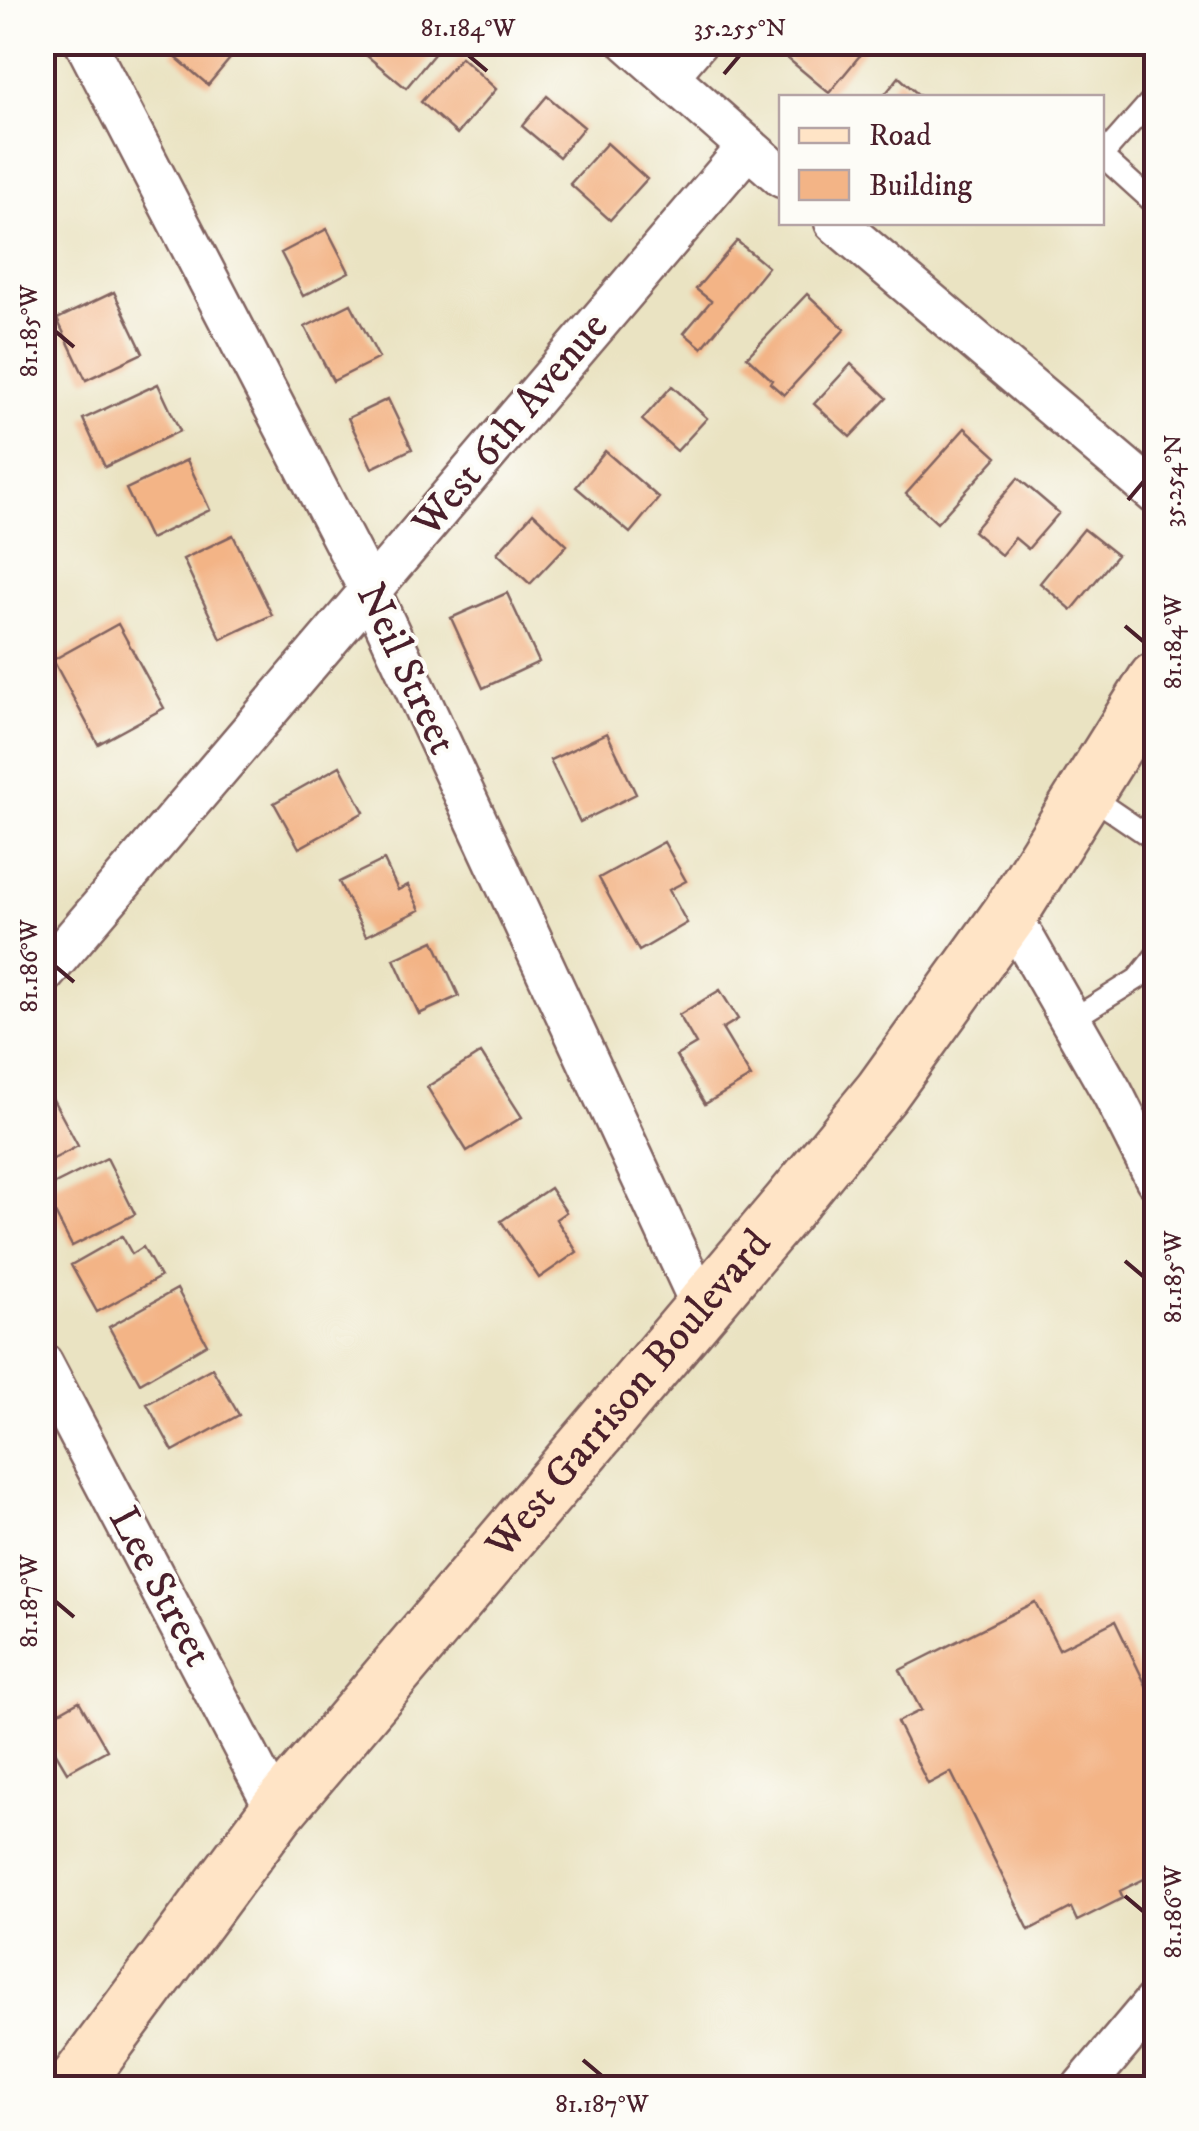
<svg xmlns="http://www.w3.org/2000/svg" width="1199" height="2131" viewBox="0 0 1199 2131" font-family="'IM FELL DW Pica',serif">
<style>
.building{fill:#f3b486}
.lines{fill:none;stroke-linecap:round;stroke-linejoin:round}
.service-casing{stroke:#826460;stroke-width:25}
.minor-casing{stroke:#826460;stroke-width:45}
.secondary-casing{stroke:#826460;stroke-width:60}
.service{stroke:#fff;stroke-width:20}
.minor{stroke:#fff;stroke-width:40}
.secondary{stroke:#ffe4c6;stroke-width:55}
.ticks{fill:none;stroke:#4a1f2b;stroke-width:4}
.labels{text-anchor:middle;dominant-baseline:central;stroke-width:8;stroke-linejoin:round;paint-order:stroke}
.street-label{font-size:42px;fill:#4a1f2b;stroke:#fdfcf7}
.neatline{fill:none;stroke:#4a1f2b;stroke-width:4}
.ticks-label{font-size:25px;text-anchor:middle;fill:#4a1f2b}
</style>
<rect width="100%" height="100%" fill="#fdfcf7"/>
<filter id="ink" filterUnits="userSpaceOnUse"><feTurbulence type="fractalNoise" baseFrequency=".01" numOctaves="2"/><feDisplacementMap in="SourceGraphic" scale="20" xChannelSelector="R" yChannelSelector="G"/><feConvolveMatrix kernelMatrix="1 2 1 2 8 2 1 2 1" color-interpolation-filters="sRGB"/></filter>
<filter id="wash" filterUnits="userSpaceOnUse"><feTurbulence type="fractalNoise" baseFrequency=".0048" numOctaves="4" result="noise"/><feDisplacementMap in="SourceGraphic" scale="40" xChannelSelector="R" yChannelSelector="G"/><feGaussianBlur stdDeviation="2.25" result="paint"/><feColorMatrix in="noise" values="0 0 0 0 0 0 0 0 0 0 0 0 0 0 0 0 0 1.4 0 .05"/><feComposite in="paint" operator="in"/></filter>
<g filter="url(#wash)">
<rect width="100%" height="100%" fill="#eae3c2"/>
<g id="blocks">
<path class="building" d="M 181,42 L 244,42 L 208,85 L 172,54 Z
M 376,42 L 444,42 L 406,88 L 366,55 Z
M 798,42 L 859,42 L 866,48 L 829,93 L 786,57 Z
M 461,57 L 496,89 L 457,134 L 421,102 Z
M 899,77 L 922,98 L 882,98 Z
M 547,96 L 584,127 L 559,157 L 522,126 Z
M 607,143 L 647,179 L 610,220 L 570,184 Z
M 327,229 L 349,272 L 303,296 L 281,253 Z
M 737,241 L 768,267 L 702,348 L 684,333 L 711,301 L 696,289 Z
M 114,292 L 143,353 L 86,380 L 57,319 Z
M 807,294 L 845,329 L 784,395 L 770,383 L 772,380 L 747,357 Z
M 351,304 L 379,358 L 333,381 L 305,327 Z
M 851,364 L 887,398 L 850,437 L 814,404 Z
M 158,384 L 180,431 L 105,467 L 83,419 Z
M 672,386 L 707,418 L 677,451 L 642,420 Z
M 388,399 L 412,449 L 372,468 L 348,418 Z
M 965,428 L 997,457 L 937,523 L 906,494 Z
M 605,451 L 659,498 L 630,533 L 576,487 Z
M 187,460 L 210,510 L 150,539 L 126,489 Z
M 1018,478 L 1059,513 L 1028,549 L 1015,538 L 1001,555 L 973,531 Z
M 533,513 L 567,545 L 530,584 L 497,553 Z
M 1084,529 L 1117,555 L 1072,610 L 1040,583 Z
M 233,535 L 272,615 L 221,639 L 183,559 Z
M 507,593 L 539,662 L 483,688 L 451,618 Z
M 118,624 L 164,708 L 98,744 L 53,660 Z
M 607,733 L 636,794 L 580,822 L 550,760 Z
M 340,766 L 364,812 L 299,848 L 274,803 Z
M 664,842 L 686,881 L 669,890 L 687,923 L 639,951 L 599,878 Z
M 384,860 L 398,890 L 408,885 L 420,910 L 366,936 L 339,882 Z
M 434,941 L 459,996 L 419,1014 L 394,959 Z
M 720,990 L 738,1019 L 722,1029 L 751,1077 L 705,1104 L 676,1056 L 696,1044 L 679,1015 Z
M 481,1053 L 522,1117 L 467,1151 L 427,1087 Z
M 50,1094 L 78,1146 L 42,1165 L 42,1098 Z
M 107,1158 L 135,1214 L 72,1246 L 43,1190 Z
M 550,1188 L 566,1212 L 556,1219 L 577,1252 L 539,1278 L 501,1221 Z
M 122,1236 L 132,1254 L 143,1247 L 160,1277 L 97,1312 L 71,1265 Z
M 177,1289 L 207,1344 L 140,1383 L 109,1327 Z
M 212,1368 L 239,1415 L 173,1451 L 147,1404 Z
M 1035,1602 L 1059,1649 L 1115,1621 L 1156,1706 L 1156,1873 L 1120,1891 L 1123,1898 L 1077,1921 L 1071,1908 L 1029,1930 L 951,1772 L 928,1784 L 897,1722 L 921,1710 L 900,1670 Z
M 79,1701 L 107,1750 L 67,1772 L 42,1730 L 42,1722 Z"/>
</g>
</g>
<g filter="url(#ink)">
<use href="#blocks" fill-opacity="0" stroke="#826460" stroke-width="2.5"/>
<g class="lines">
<defs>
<path id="service" d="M 1156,95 L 1102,156 L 1156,205
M 1087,794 L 1156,841
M 1071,1020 L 1137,979 L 1156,955"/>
<path id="minor" d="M 85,42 L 370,591 L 702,1307
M 629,42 L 782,177
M 668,76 L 697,42
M 835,222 L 1156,494
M 1010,914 L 1113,1094 L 1156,1179
M 42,976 L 747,148
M 42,1363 L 277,1811
M 1082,2088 L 1156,2000"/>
<g id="secondary">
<path id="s1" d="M 72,2088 L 277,1811 L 790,1204 L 882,1092 L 1010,914 L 1156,680"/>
</g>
</defs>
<use href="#service" class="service-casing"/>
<use href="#minor" class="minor-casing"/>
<use href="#secondary" class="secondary-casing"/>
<use href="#service" class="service"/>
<use href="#minor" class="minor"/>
<use href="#secondary" class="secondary"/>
</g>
</g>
<path class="ticks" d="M 468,55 L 487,71M 724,74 L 740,55M 55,331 L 74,347M 1128,500 L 1144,481M 1125,626 L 1144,642M 55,966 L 74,982M 1125,1261 L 1144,1277M 55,1601 L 74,1617M 1125,1896 L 1144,1912M 583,2060 L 602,2076"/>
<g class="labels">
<g class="street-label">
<text transform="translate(511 425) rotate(-50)">West 6th Avenue</text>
<text transform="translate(406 669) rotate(65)">Neil Street</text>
<text stroke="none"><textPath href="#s1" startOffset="890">West Garrison Boulevard</textPath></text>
<text transform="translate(160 1587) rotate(62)">Lee Street</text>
</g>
</g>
<rect width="1199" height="2131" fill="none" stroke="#fdfcf7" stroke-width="110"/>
<rect x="779" y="95" width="325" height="130" fill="#fdfcf7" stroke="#b5a4a5" stroke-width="2.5"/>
<rect x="799" y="128" width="50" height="15" fill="#ffe4c6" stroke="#b5a4a5" stroke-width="2.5"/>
<text x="869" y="145" font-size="30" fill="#4a1f2b">Road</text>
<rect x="799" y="170" width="50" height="30" fill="#f3b486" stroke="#b5a4a5" stroke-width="2.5"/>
<text x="869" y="195" font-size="30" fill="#4a1f2b">Building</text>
<rect x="55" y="55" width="1089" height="2021" class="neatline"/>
<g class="ticks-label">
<text x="468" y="36">81.184°W</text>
<text x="740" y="36">35.255°N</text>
<text transform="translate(28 331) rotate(-90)" y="9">81.185°W</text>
<text transform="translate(1172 481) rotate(-90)" y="9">35.254°N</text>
<text transform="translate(1172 642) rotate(-90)" y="9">81.184°W</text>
<text transform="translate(28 966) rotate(-90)" y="9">81.186°W</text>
<text transform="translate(1172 1277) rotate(-90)" y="9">81.185°W</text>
<text transform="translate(28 1601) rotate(-90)" y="9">81.187°W</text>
<text transform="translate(1172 1912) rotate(-90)" y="9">81.186°W</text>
<text x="602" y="2112">81.187°W</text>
</g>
</svg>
